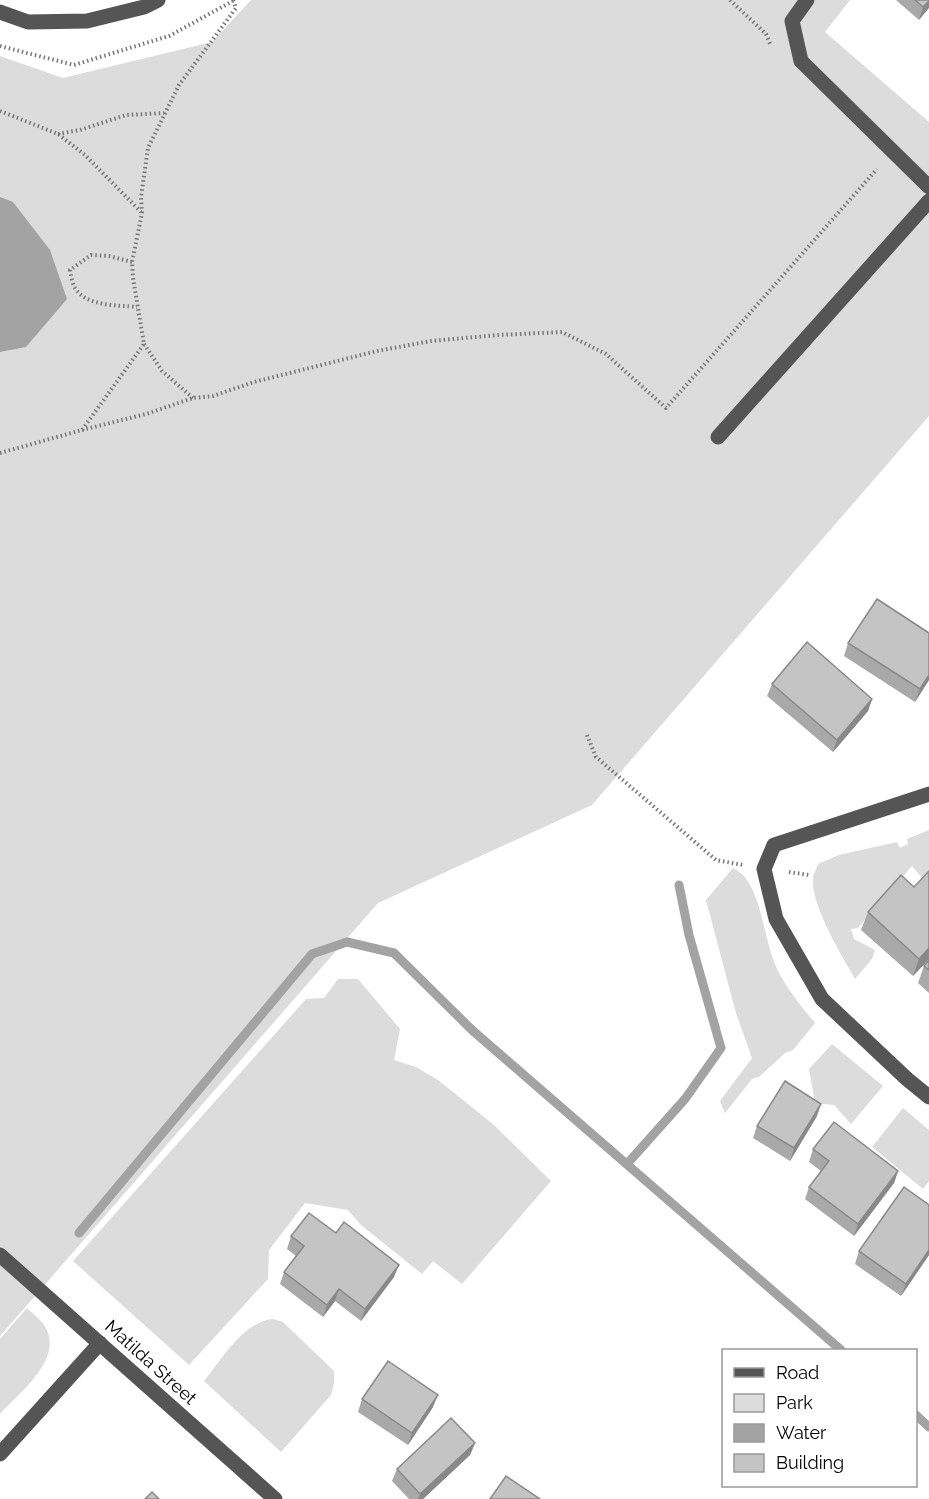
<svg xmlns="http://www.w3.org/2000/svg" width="929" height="1499" viewBox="0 0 929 1499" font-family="Raleway,sans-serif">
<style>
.green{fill:#dcdcdc}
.water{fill:#a3a3a3}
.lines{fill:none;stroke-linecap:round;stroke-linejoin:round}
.stream{stroke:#a3a3a3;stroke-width:9}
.path{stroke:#777;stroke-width:4;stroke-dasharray:1.5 3;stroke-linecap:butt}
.minor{stroke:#555;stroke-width:15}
.wall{fill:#a9a9a9}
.shaded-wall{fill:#898989}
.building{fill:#c4c4c4;stroke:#898989;stroke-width:1.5}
.labels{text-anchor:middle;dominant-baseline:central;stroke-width:5;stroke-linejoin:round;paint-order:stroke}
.street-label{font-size:18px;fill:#000;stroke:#fff}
</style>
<rect width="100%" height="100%" fill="#fff"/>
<path class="green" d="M 251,0 L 850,0 L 825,32 L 929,122 L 929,416 L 592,805 L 378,903 L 0,1336 L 0,56 L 63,78 L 212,42 Z
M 929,830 L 929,886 L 912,866 L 858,928 L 851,929 L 854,939 L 875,950 L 872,959 L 855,979 C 842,956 810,904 813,877 C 814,873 817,868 818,864 L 839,855 L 897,842 L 900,848 L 908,844 L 907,839 Z
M 733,868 C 738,871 744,875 747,880 C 762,901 765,943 777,969 C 787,989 801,1006 815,1023 L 793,1050 L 785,1053 L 759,1077 L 752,1079 L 725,1113 L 720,1101 L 752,1058 L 736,1013 L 706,900 Z
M 338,979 L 358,979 L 400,1029 L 394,1060 L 416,1067 L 438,1080 L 494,1125 L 551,1181 L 462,1284 L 433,1261 L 422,1274 L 361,1225 L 348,1210 L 305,1203 L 269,1250 L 268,1279 L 189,1365 L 73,1261 L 306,999 L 324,998 Z
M 832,1044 L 883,1086 L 851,1124 L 834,1105 L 815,1103 L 809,1069 Z
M 903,1108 L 929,1130 L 929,1181 L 923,1189 L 872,1147 Z
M 27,1308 C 33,1314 40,1319 44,1325 C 66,1357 20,1392 0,1414 L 0,1339 Z
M 273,1319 L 283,1322 L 334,1371 L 334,1383 L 331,1395 L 281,1452 L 204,1381 C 222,1359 243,1322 273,1319 Z"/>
<path class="water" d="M 0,197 L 13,202 L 50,250 L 67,299 L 26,347 L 0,352 Z"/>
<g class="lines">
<path class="stream" d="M 627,1164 L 685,1099 L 721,1048 L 689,935 L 679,885
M 79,1233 L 312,954 L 347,942 L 394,953 L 472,1030 L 841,1350
M 916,1415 L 929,1427"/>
<path class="path" d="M 730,0 L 766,34 L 771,46
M 0,46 L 74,65 L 169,36 L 233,1
M 0,111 L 58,134 L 85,155 L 141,212
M 58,134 L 80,130 L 126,115 L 164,113
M 132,262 L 109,256 L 91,255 L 70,270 C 71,276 72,283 75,288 C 87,307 118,305 137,307
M 144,344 L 162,371 L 193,398
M 82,430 L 146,414 L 193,398 L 213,396 L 254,382 L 377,351 L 431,341 L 498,335 L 562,332 L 606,354 L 666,408 L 877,169
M 0,453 L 82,430 L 144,344 L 133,278 L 132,262 L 142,213 L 141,197 L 148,148 L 179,85 L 236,8 L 233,0
M 587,735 L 596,757 L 716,860 L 743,865
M 789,872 L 809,875"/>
<path class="minor" d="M 807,0 L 792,21 L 801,61 L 929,187
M 0,12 L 28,22 L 87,21 L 144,7 L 158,0
M 718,437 L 929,201
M 929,794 L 774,845 L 764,869 L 776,919 L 822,999 L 907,1079 L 929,1097
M 0,1255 L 275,1499
M 0,1454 L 100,1343"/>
</g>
<path class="wall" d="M 896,0 L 929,0 L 919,20 Z
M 848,643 L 929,680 L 915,702 L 844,656 Z
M 772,684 L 872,699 L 868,711 L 833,752 L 767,696 Z
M 868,912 L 929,959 L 913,976 L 861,930 Z
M 929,960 L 929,993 L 918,983 L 924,966 Z
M 817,1116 L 790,1161 L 753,1138 L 757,1126 Z
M 813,1149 L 898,1171 L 894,1183 L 854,1236 L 805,1199 L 809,1187 L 821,1171 L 809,1162 Z
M 336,1233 L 394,1277 L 361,1321 L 335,1301 L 323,1317 L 280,1284 L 284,1272 L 296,1256 L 287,1249 L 291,1236 Z
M 859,1251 L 929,1255 L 901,1296 L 855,1264 Z
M 362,1399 L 433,1407 L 408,1445 L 358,1412 Z
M 475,1443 L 470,1455 L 423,1499 L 409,1499 L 392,1481 L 397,1469 Z"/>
<path class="shaded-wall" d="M 929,1 L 929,8 L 919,20 L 923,7 Z
M 929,675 L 929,680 L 915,702 L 920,689 Z
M 872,699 L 868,711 L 833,752 L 837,740 Z
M 929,948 L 929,959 L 913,976 L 919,959 Z
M 821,1104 L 817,1116 L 790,1161 L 794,1148 Z
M 898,1171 L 894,1183 L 854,1236 L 858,1224 Z
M 929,1250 L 929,1255 L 901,1296 L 906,1284 Z
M 399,1265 L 394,1277 L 361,1321 L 365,1309 Z
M 339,1289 L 335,1301 L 323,1317 L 327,1305 Z
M 438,1395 L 433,1407 L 408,1445 L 412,1433 Z
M 475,1443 L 470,1455 L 423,1499 L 418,1499 L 420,1494 Z"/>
<path class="building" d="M 915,0 L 929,0 L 929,1 L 923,7 Z
M 877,599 L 929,633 L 929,675 L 920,689 L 848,643 Z
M 807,642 L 872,699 L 837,740 L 772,684 Z
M 929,871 L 929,948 L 919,959 L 868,912 L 901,875 L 914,887 Z
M 929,960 L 929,970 L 924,966 Z
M 785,1081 L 821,1104 L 794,1148 L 757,1126 Z
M 834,1122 L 898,1171 L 858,1224 L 809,1187 L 829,1161 L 813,1149 Z
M 904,1187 L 929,1205 L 929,1250 L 906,1284 L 859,1251 Z
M 309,1213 L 336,1233 L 344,1222 L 399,1265 L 365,1309 L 339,1289 L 327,1305 L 284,1272 L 304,1246 L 291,1236 Z
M 388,1361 L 438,1395 L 412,1433 L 362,1399 Z
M 451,1418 L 475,1443 L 420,1494 L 397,1469 Z
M 506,1476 L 540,1499 L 490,1499 Z
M 152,1492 L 159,1499 L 145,1499 Z"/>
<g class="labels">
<g class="street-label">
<text transform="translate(151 1362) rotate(42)">Matilda Street</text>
</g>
</g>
<rect x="722" y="1349" width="195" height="138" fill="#ffffff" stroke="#999999" stroke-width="1.5"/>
<rect x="734" y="1368" width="30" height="9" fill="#555555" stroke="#999999" stroke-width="1.5"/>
<text x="776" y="1379" font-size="18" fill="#000000">Road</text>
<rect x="734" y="1394" width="30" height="18" fill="#dcdcdc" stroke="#999999" stroke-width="1.5"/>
<text x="776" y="1409" font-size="18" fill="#000000">Park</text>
<rect x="734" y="1424" width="30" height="18" fill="#a3a3a3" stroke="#999999" stroke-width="1.5"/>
<text x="776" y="1439" font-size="18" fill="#000000">Water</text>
<rect x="734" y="1454" width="30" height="18" fill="#c4c4c4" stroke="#999999" stroke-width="1.5"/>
<text x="776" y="1469" font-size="18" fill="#000000">Building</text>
</svg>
